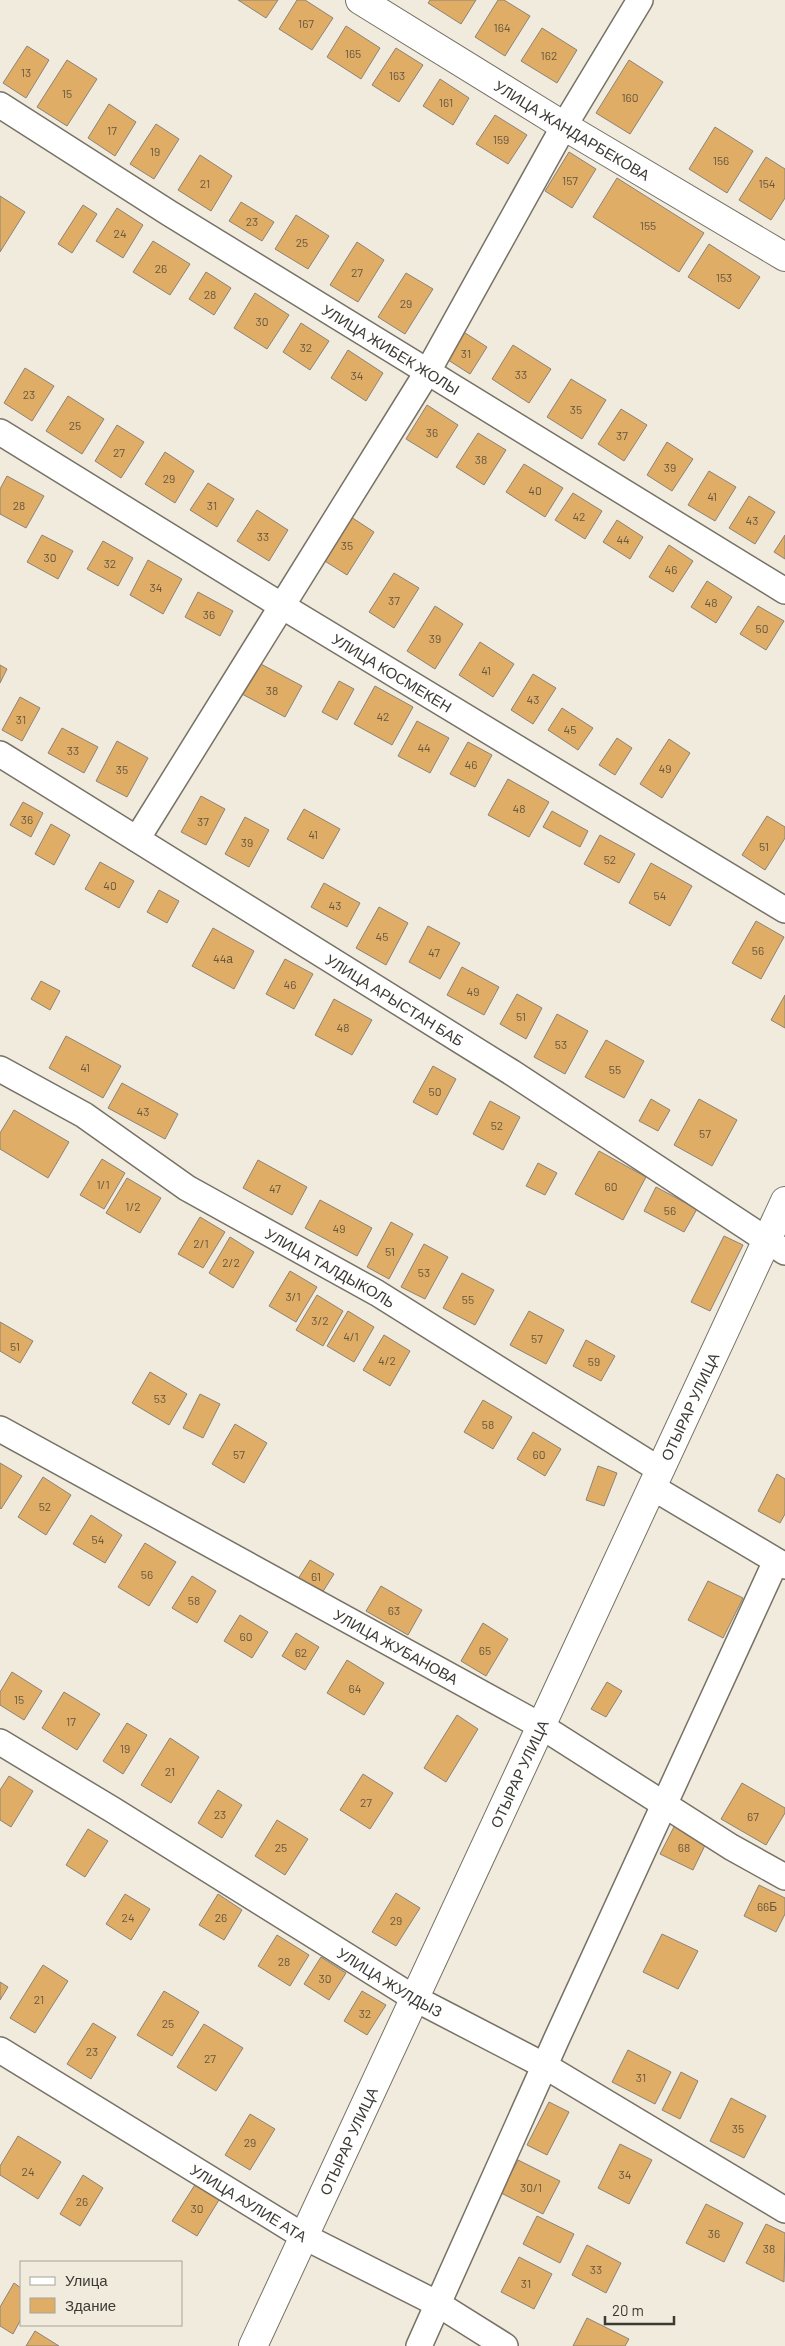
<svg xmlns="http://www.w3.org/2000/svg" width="785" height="2346" viewBox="0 0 785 2346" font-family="Barlow,sans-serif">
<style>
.building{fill:#e0ad67;stroke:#8c8377}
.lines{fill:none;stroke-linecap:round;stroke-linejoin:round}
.minor-casing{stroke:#777265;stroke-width:28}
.tertiary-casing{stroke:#777265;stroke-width:30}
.minor{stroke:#fff;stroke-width:25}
.tertiary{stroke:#fff;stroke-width:28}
.labels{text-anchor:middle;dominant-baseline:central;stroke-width:4;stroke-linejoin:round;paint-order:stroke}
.number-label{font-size:12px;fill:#655741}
.street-label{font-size:15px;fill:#3c3a34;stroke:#f0ebdc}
</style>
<rect width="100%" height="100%" fill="#f0ebdc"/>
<path class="building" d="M 238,0 L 278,0 L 266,18 Z
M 297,0 L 305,0 L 333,18 L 312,50 L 279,29 Z
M 430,0 L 476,0 L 461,24 L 428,3 Z
M 498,0 L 504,0 L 530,16 L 505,56 L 475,37 Z
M 346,26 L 380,48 L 361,79 L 327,57 Z
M 542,28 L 577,50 L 557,83 L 521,61 Z
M 27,46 L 49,60 L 26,98 L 3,83 Z
M 396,48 L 423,65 L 399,102 L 372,85 Z
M 67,60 L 97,79 L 67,126 L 37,107 Z
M 629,60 L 663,82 L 630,134 L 596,113 Z
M 440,79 L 469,98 L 453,125 L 423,106 Z
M 109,104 L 136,122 L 115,156 L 88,138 Z
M 495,115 L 527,135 L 508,164 L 476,144 Z
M 156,124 L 179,139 L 154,179 L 130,164 Z
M 715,127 L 753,151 L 727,193 L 689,169 Z
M 569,152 L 596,169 L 572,208 L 545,191 Z
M 200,155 L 232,176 L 211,211 L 178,190 Z
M 766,157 L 785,169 L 785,198 L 771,220 L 739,200 Z
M 617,178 L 704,233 L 679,272 L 593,217 Z
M 0,196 L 25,212 L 0,252 Z
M 241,202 L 274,222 L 262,241 L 229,221 Z
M 83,205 L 97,214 L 72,253 L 58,244 Z
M 117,208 L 143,225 L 123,258 L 96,241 Z
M 296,215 L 329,236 L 308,269 L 275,249 Z
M 153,241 L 190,264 L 170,295 L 133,272 Z
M 357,242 L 384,260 L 358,302 L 330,285 Z
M 709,244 L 760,277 L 739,309 L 688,277 Z
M 206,272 L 231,288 L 214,315 L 189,299 Z
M 406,273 L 433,289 L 405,334 L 378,317 Z
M 255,293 L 289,315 L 267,349 L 234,328 Z
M 301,323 L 329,341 L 310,370 L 283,352 Z
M 462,331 L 487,347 L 470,374 L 445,358 Z
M 513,345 L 551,369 L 529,403 L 492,379 Z
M 348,350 L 383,373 L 366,401 L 331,378 Z
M 25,368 L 54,386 L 32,421 L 4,403 Z
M 571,379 L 606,400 L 582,439 L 547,417 Z
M 68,396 L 104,419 L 82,454 L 46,431 Z
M 427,405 L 458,425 L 437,458 L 406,439 Z
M 621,409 L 647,425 L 624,461 L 598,444 Z
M 117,425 L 144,442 L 121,478 L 95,461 Z
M 478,433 L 506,450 L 484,485 L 456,467 Z
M 667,442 L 693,459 L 672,491 L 647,475 Z
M 165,452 L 194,471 L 175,503 L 145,484 Z
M 524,464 L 563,488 L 545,517 L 506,492 Z
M 709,471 L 736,487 L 715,521 L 688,505 Z
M 7,476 L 44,496 L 26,528 L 0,514 L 0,489 Z
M 208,483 L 234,499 L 217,527 L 190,510 Z
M 573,493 L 602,511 L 585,539 L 555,520 Z
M 749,496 L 775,512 L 755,544 L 729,528 Z
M 257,510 L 288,530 L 269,561 L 237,541 Z
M 348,515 L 374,532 L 347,575 L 320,558 Z
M 617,520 L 643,537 L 630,559 L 603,542 Z
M 42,535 L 73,551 L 58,579 L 27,562 Z
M 785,535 L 785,559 L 774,552 Z
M 103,541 L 133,558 L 118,586 L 87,569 Z
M 669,545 L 693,561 L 673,592 L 649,577 Z
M 148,560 L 182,579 L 163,614 L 130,595 Z
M 394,573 L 419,588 L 394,628 L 369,612 Z
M 707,581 L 732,597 L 716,623 L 691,607 Z
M 198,592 L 233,611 L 220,636 L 185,617 Z
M 435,606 L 463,624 L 435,669 L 407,651 Z
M 758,606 L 784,621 L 766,650 L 740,634 Z
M 480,642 L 514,664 L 493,697 L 459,675 Z
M 259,663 L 302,686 L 285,717 L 242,694 Z
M 0,665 L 7,669 L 0,683 Z
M 533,674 L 556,688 L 533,724 L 511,710 Z
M 339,681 L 354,689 L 337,720 L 322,712 Z
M 375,686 L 413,707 L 392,745 L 354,724 Z
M 20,697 L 40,708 L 22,741 L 2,730 Z
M 562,708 L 593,728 L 578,750 L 548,730 Z
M 417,721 L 449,738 L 430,773 L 398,756 Z
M 62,728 L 98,747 L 84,773 L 48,753 Z
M 617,738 L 632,748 L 615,775 L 599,765 Z
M 669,739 L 690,753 L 662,798 L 640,784 Z
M 117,741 L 148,758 L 127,797 L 96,781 Z
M 468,742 L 492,755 L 475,787 L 450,774 Z
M 508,779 L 549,802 L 529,837 L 488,815 Z
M 201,796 L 225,809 L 206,845 L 181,832 Z
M 23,802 L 43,813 L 31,837 L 10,825 Z
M 304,809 L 340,829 L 323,859 L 287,839 Z
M 552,811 L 588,831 L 580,847 L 543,827 Z
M 767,816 L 785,827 L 785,838 L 765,870 L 742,855 Z
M 245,817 L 269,830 L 249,867 L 225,854 Z
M 51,824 L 70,835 L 54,865 L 35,854 Z
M 600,835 L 635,854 L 619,883 L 584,864 Z
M 100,862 L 134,881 L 119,908 L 85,889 Z
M 651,863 L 692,886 L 670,926 L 629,903 Z
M 324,883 L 360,903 L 347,927 L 311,907 Z
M 159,890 L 179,901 L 167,923 L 147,912 Z
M 379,907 L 408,923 L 386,965 L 356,948 Z
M 756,921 L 784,937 L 761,979 L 732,963 Z
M 428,926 L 460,943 L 440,979 L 409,962 Z
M 213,928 L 254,951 L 234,989 L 192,966 Z
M 285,959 L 313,974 L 294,1009 L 266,994 Z
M 462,967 L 499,987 L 484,1015 L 447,995 Z
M 41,981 L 60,991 L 50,1010 L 31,999 Z
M 517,994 L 542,1008 L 526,1039 L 500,1024 Z
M 785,995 L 785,1028 L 771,1020 Z
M 334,999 L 372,1020 L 352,1055 L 315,1035 Z
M 557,1014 L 588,1031 L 565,1074 L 534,1057 Z
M 66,1036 L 121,1066 L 103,1098 L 49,1068 Z
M 606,1040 L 644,1061 L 624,1098 L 585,1077 Z
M 433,1066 L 456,1079 L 437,1115 L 413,1102 Z
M 122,1083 L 178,1114 L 165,1139 L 108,1108 Z
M 651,1099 L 670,1110 L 658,1131 L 639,1121 Z
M 699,1099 L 737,1120 L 712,1166 L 674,1145 Z
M 490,1101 L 520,1117 L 503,1150 L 473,1134 Z
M 14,1110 L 69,1142 L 48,1178 L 0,1149 L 0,1133 Z
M 599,1151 L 646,1177 L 623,1220 L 575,1194 Z
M 102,1159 L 125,1173 L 104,1209 L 80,1195 Z
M 258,1160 L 307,1187 L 292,1215 L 243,1188 Z
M 538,1163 L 557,1173 L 545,1195 L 526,1186 Z
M 127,1178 L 161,1198 L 140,1233 L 106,1213 Z
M 656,1187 L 697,1209 L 684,1232 L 644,1211 Z
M 320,1200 L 372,1228 L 357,1256 L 305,1228 Z
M 200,1217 L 225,1232 L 203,1268 L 178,1254 Z
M 391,1222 L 413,1234 L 389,1279 L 367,1267 Z
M 724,1236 L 743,1245 L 710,1311 L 691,1302 Z
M 230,1237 L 254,1252 L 233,1288 L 209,1273 Z
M 424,1244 L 448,1257 L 425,1299 L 401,1287 Z
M 290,1271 L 317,1287 L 296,1322 L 269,1306 Z
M 462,1273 L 494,1290 L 475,1325 L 443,1308 Z
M 317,1295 L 343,1311 L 323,1346 L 296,1330 Z
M 348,1311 L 374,1327 L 354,1362 L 327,1346 Z
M 529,1311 L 564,1330 L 546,1364 L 510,1345 Z
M 0,1322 L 33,1341 L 20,1363 L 0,1351 Z
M 384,1335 L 410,1351 L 390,1386 L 363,1370 Z
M 586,1340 L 615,1356 L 601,1381 L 573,1366 Z
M 150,1372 L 187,1394 L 169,1425 L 132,1403 Z
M 200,1394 L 220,1404 L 203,1438 L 183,1428 Z
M 483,1400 L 512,1417 L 493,1449 L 464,1432 Z
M 235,1424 L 267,1443 L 244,1483 L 212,1464 Z
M 533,1432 L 561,1449 L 545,1476 L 517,1459 Z
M 0,1463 L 22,1476 L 1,1509 L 0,1508 Z
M 598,1466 L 617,1473 L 604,1506 L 586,1500 Z
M 777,1474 L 785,1479 L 785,1514 L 780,1523 L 758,1511 Z
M 43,1477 L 71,1495 L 46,1535 L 18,1517 Z
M 91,1515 L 122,1535 L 105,1563 L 73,1544 Z
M 145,1543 L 176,1562 L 149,1606 L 118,1587 Z
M 310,1560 L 334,1574 L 322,1593 L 298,1579 Z
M 192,1576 L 216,1591 L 197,1623 L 172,1608 Z
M 708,1581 L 743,1598 L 723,1638 L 688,1620 Z
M 381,1586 L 422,1610 L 408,1635 L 366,1611 Z
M 240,1615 L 268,1632 L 252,1658 L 224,1641 Z
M 483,1623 L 508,1639 L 486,1676 L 461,1661 Z
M 296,1633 L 319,1647 L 305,1670 L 282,1656 Z
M 347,1660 L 384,1683 L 364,1715 L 327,1693 Z
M 12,1672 L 42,1691 L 24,1720 L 0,1705 L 0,1692 Z
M 607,1682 L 622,1691 L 606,1717 L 591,1709 Z
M 64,1692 L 100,1714 L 77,1750 L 42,1728 Z
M 457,1715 L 478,1729 L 446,1782 L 424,1768 Z
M 127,1723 L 147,1735 L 123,1774 L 103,1761 Z
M 170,1738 L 199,1757 L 171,1803 L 141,1785 Z
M 363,1774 L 393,1793 L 370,1829 L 340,1810 Z
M 9,1776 L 33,1791 L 11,1827 L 0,1820 L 0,1790 Z
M 742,1783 L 785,1808 L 785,1813 L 766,1845 L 721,1819 Z
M 218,1790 L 242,1805 L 222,1838 L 198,1823 Z
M 277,1820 L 308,1839 L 285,1875 L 255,1856 Z
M 676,1823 L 708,1839 L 693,1870 L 660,1854 Z
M 88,1829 L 108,1841 L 85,1877 L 66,1865 Z
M 759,1885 L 785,1898 L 785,1914 L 776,1932 L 744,1916 Z
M 396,1893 L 420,1908 L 396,1946 L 372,1932 Z
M 125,1894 L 150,1909 L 131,1940 L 106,1924 Z
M 218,1894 L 242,1910 L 224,1940 L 199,1925 Z
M 662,1934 L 698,1951 L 678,1989 L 643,1972 Z
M 277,1935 L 309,1955 L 290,1986 L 258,1966 Z
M 321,1957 L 346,1973 L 329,2000 L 304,1984 Z
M 43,1965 L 68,1981 L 35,2033 L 10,2018 Z
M 0,1982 L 8,1987 L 0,2000 Z
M 164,1991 L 199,2012 L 172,2056 L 137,2035 Z
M 362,1991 L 386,2005 L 367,2035 L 344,2021 Z
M 93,2023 L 116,2037 L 91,2079 L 67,2064 Z
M 204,2024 L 243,2048 L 216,2091 L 177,2067 Z
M 628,2050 L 671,2072 L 655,2104 L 612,2082 Z
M 681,2072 L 698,2081 L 680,2119 L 662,2110 Z
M 731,2098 L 766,2116 L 744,2158 L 710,2141 Z
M 549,2102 L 569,2112 L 547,2155 L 527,2145 Z
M 250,2114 L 275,2129 L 250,2170 L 225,2155 Z
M 18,2136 L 61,2162 L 38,2199 L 0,2175 L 0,2166 Z
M 620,2144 L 652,2160 L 629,2204 L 598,2188 Z
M 518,2160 L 560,2181 L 543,2214 L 501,2193 Z
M 83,2175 L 103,2188 L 80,2226 L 60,2214 Z
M 198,2180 L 222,2195 L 197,2236 L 172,2221 Z
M 706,2204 L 743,2223 L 724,2262 L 686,2243 Z
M 537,2216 L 574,2234 L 560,2263 L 523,2244 Z
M 766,2224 L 785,2233 L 784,2282 L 746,2263 Z
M 587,2245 L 621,2263 L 606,2293 L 572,2275 Z
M 519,2257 L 552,2274 L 534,2309 L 501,2292 Z
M 14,2283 L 21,2288 L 21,2319 L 13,2334 L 0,2326 L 0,2307 Z
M 587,2318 L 629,2339 L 625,2346 L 573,2346 Z
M 35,2331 L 59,2346 L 26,2346 Z"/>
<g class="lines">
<defs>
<g id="minor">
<path id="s1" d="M 0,105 L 169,213 L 785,591"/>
<path id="s2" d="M 0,432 L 282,606 L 785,910"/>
<path id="s3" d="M 0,754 L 511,1072 L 785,1252"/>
<path d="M 137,839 L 428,371 L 564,126 L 640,0"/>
<path id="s4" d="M 0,1069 L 84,1115 L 187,1188 L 377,1293 L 660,1470"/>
<path id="s5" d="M 0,1429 L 541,1726 L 731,1847 L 785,1877"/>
<path d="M 652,1487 L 785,1566"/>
<path id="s6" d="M 0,1742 L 113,1810 L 414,1998 L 545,2066 L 785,2210"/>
<path id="s7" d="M 0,2050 L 303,2236 L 438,2304 L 505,2346"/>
<path d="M 419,2346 L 557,2038 L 776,1561"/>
</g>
<g id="tertiary">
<path id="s8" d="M 360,0 L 564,126 L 785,257"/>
<path id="s9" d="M 253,2346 L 785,1201"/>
</g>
</defs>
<use href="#minor" class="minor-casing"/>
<use href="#tertiary" class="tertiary-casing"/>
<use href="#minor" class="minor"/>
<use href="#tertiary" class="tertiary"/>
</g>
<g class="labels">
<g class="number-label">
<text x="306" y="23">167</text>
<text x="502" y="27">164</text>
<text x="353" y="53">165</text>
<text x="549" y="55">162</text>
<text x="26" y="72">13</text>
<text x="397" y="75">163</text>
<text x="67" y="93">15</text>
<text x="630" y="97">160</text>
<text x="446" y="102">161</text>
<text x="112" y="130">17</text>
<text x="501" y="139">159</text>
<text x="155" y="151">19</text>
<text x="721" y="160">156</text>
<text x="570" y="180">157</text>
<text x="205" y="183">21</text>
<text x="767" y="183">154</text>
<text x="252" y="221">23</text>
<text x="648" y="225">155</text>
<text x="120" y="233">24</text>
<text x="302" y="242">25</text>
<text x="161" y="268">26</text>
<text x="357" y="272">27</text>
<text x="724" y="277">153</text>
<text x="210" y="294">28</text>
<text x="406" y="303">29</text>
<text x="262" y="321">30</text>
<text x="306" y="347">32</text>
<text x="466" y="353">31</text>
<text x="521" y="374">33</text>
<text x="357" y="375">34</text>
<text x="29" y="394">23</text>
<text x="576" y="409">35</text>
<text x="75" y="425">25</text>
<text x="432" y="432">36</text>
<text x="622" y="435">37</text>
<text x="119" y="452">27</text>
<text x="481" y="459">38</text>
<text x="670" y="467">39</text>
<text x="169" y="478">29</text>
<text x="535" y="490">40</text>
<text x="712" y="496">41</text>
<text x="19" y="505">28</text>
<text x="212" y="505">31</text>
<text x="579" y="516">42</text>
<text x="752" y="520">43</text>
<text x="263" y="536">33</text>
<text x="623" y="539">44</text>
<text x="347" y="545">35</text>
<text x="50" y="557">30</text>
<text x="110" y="563">32</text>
<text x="671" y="569">46</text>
<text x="156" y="587">34</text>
<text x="394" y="600">37</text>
<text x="711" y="602">48</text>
<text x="209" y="614">36</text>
<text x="762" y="628">50</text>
<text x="435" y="638">39</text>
<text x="486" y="670">41</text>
<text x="272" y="690">38</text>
<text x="533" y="699">43</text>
<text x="383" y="716">42</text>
<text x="21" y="719">31</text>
<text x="570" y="729">45</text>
<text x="424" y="747">44</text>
<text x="73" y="750">33</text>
<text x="471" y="764">46</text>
<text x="665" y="768">49</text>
<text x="122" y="769">35</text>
<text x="519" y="808">48</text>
<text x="27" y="819">36</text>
<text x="203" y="821">37</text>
<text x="313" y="834">41</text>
<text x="247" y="842">39</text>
<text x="764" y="846">51</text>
<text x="610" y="859">52</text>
<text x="110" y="885">40</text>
<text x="660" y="895">54</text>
<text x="335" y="905">43</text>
<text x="382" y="936">45</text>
<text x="758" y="950">56</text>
<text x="434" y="952">47</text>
<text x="223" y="958">44а</text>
<text x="290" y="984">46</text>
<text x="473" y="991">49</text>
<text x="521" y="1016">51</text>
<text x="343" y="1027">48</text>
<text x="561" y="1044">53</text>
<text x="85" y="1067">41</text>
<text x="615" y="1069">55</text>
<text x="435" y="1091">50</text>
<text x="143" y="1111">43</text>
<text x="497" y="1125">52</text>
<text x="705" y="1133">57</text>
<text x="103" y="1184">1/1</text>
<text x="611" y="1186">60</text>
<text x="275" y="1188">47</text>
<text x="133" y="1206">1/2</text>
<text x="670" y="1210">56</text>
<text x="339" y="1228">49</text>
<text x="201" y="1243">2/1</text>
<text x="390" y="1251">51</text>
<text x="231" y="1262">2/2</text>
<text x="424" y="1272">53</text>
<text x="293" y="1296">3/1</text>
<text x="468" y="1299">55</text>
<text x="320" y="1320">3/2</text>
<text x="351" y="1336">4/1</text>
<text x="537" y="1338">57</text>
<text x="15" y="1346">51</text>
<text x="387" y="1360">4/2</text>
<text x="594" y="1361">59</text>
<text x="160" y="1398">53</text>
<text x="488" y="1424">58</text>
<text x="239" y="1454">57</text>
<text x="539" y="1454">60</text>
<text x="45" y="1506">52</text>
<text x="98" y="1539">54</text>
<text x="147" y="1574">56</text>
<text x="316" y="1576">61</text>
<text x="194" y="1600">58</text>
<text x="394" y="1610">63</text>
<text x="246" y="1636">60</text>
<text x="485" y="1650">65</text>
<text x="301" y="1652">62</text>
<text x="355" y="1688">64</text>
<text x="19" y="1699">15</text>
<text x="71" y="1721">17</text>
<text x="125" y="1748">19</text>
<text x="170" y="1771">21</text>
<text x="366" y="1802">27</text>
<text x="220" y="1814">23</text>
<text x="753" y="1816">67</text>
<text x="281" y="1847">25</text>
<text x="684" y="1847">68</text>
<text x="767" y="1906">66Б</text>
<text x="128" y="1917">24</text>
<text x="221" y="1917">26</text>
<text x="396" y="1920">29</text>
<text x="284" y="1961">28</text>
<text x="325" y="1978">30</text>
<text x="39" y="1999">21</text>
<text x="365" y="2013">32</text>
<text x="168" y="2023">25</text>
<text x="92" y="2051">23</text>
<text x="210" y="2058">27</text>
<text x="641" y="2077">31</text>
<text x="738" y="2128">35</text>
<text x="250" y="2142">29</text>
<text x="28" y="2171">24</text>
<text x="625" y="2174">34</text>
<text x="531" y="2187">30/1</text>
<text x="82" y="2201">26</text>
<text x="197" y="2208">30</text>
<text x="714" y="2233">36</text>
<text x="769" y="2248">38</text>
<text x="596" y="2269">33</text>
<text x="526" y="2283">31</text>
</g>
<g class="street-label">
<text stroke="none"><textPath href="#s8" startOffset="249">УЛИЦА ЖАНДАРБЕКОВА</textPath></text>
<text stroke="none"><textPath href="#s1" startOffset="461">УЛИЦА ЖИБЕК ЖОЛЫ</textPath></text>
<text stroke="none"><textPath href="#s2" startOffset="460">УЛИЦА КОСМЕКЕН</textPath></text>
<text stroke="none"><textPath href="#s3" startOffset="465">УЛИЦА АРЫСТАН БАБ</textPath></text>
<text stroke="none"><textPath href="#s4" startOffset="386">УЛИЦА ТАЛДЫКОЛЬ</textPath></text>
<text stroke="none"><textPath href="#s9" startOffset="1036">ОТЫРАР УЛИЦА</textPath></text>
<text stroke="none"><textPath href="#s5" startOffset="452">УЛИЦА ЖУБАНОВА</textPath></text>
<text stroke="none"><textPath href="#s9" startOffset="631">ОТЫРАР УЛИЦА</textPath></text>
<text stroke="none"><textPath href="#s6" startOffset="458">УЛИЦА ЖУЛДЫЗ</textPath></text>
<text stroke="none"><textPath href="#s9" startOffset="226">ОТЫРАР УЛИЦА</textPath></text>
<text stroke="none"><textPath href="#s7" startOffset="292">УЛИЦА АУЛИЕ АТА</textPath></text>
</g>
</g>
<rect x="20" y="2261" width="162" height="65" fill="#f0ebdc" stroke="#a8a499"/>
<rect x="30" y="2277" width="25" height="8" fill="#ffffff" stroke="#a8a499"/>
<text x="65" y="2286" font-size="15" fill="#3c3a34">Улица</text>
<rect x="30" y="2298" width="25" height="15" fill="#e0ad67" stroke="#a8a499"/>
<text x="65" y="2311" font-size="15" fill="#3c3a34">Здание</text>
<path d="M605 2316v8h69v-8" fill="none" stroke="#3c3a34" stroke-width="2.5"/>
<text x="612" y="2316" font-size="15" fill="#3c3a34" stroke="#f0ebdc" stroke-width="4" paint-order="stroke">20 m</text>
</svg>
